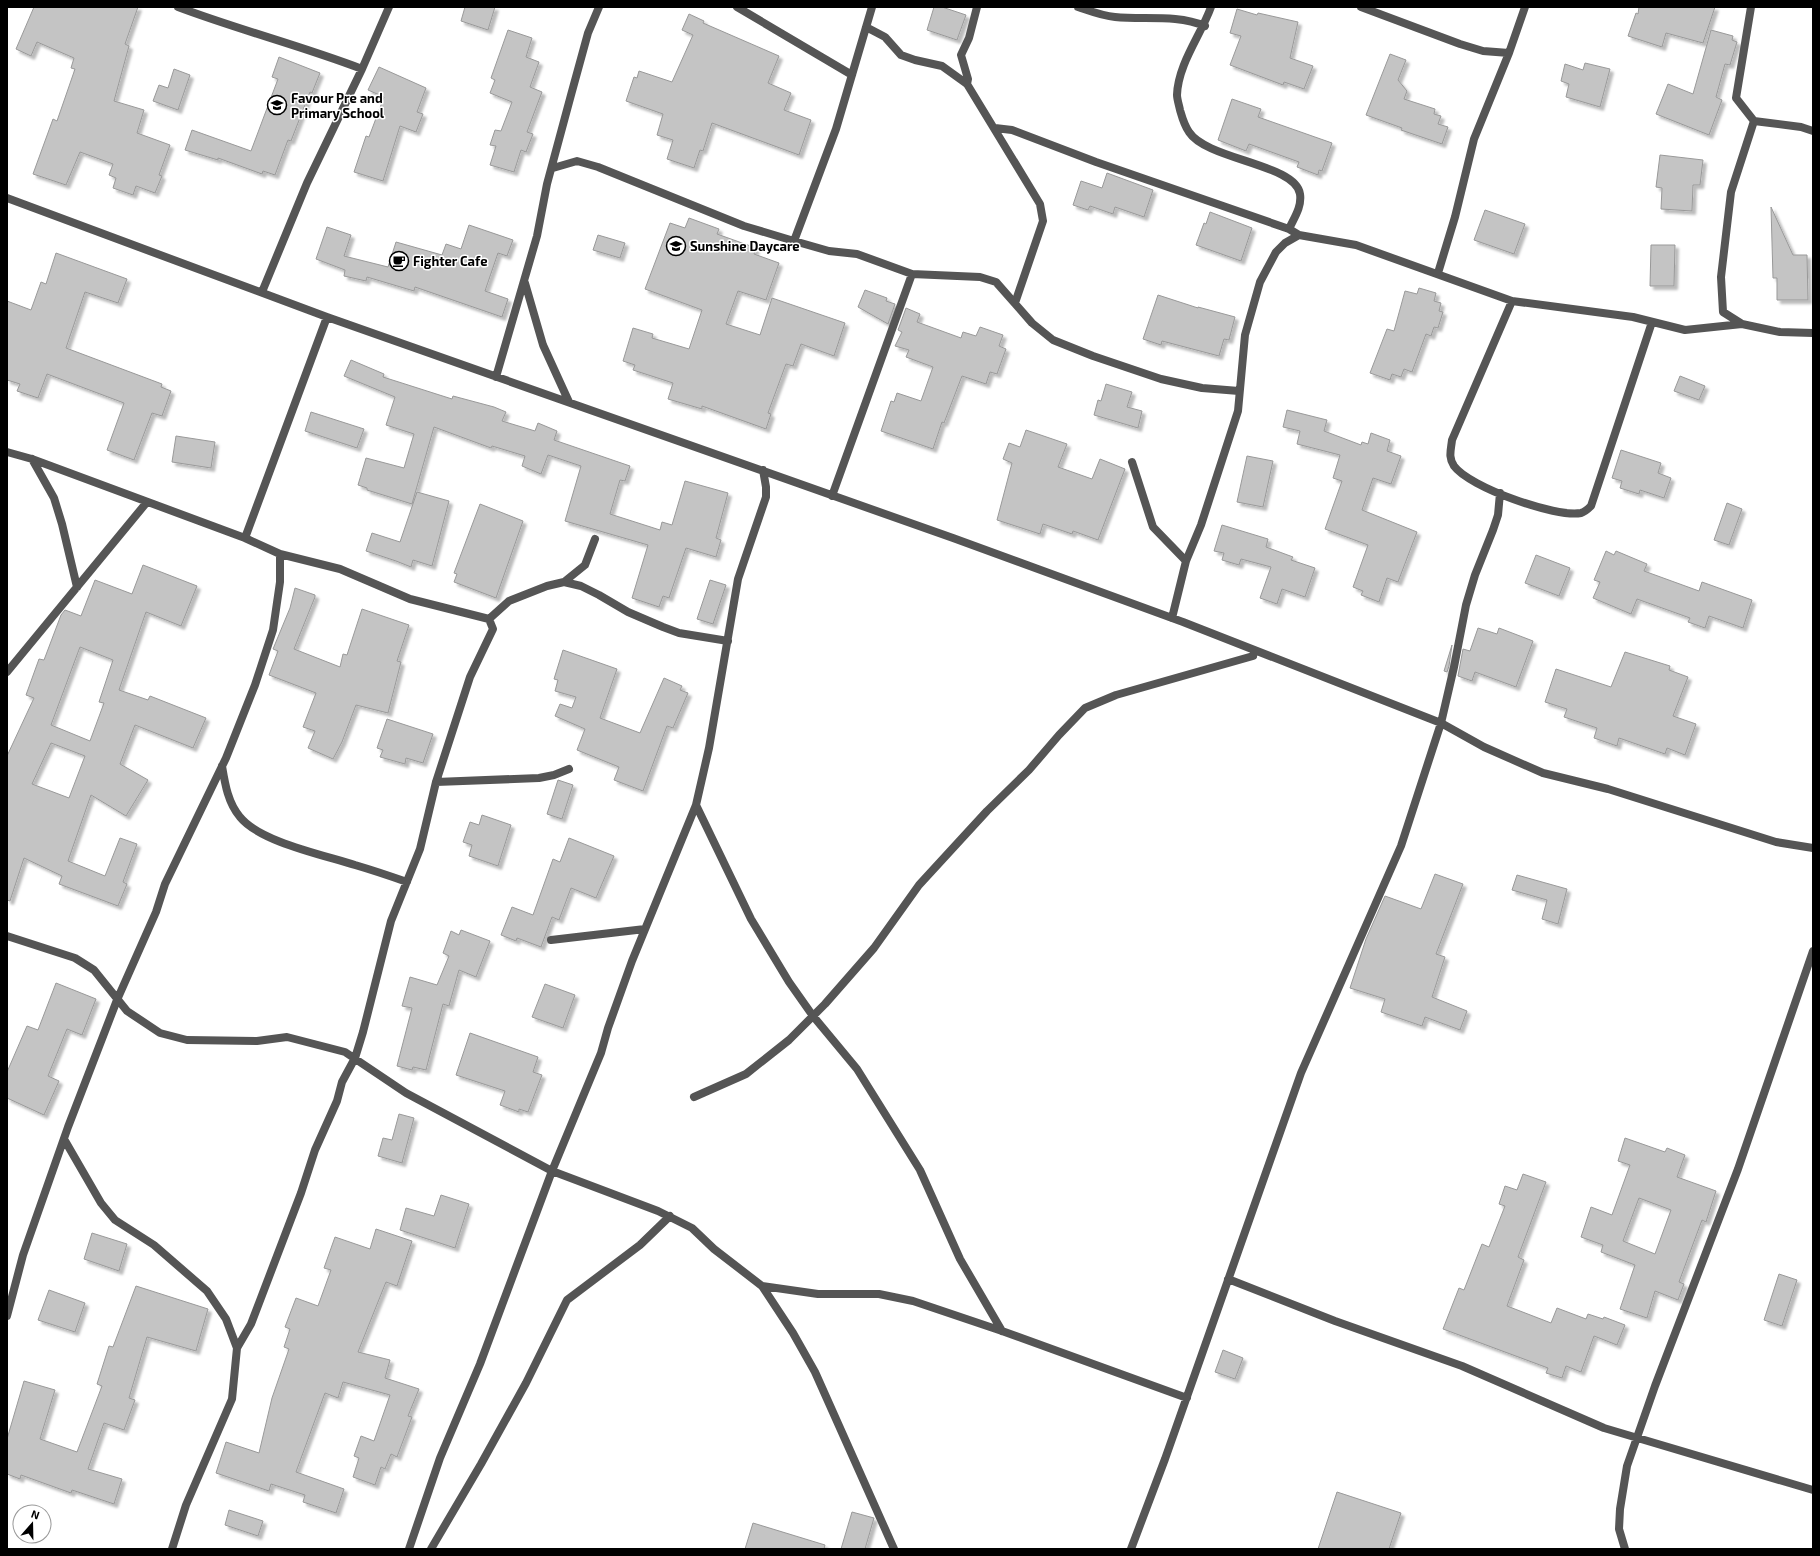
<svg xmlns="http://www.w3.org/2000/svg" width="1820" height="1556" viewBox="0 0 1820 1556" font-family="'Exo 2',sans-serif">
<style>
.building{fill:#c4c4c4;stroke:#999;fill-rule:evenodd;filter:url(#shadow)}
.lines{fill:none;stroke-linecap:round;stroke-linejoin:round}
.minor{stroke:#555;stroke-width:8}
.labels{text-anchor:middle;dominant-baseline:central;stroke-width:3;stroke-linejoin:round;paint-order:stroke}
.poi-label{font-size:13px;font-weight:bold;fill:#000;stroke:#fff;text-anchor:start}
</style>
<defs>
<filter id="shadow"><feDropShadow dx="3.5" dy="3.5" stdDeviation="1" flood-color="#0004"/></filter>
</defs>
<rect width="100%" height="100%" fill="#fff"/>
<path class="building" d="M 34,7 L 138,7 L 125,44 L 129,46 L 114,101 L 144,110 L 137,133 L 170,145 L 159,175 L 162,176 L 155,193 L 136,186 L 133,195 L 113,188 L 116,178 L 109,175 L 113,164 L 80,152 L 66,185 L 33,174 L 53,119 L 57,121 L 75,69 L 71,68 L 74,58 L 37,42 L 31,56 L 16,49 Z
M 465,7 L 495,7 L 488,30 L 461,21 Z
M 934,7 L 942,7 L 966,15 L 957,40 L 927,30 Z
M 1639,7 L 1715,7 L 1703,43 L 1666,33 L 1662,47 L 1628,36 L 1636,13 L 1638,14 Z
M 1237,9 L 1257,15 L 1258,13 L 1298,22 L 1290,58 L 1313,66 L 1304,89 L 1284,82 L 1283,85 L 1230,65 L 1241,36 L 1230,33 Z
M 689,14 L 704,21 L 703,23 L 779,56 L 768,83 L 791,93 L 784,110 L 811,120 L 799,155 L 712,123 L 703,151 L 700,150 L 694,168 L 667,159 L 673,140 L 657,135 L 663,114 L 626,101 L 634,77 L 637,78 L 639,71 L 672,82 L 693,35 L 682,30 Z
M 508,30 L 532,38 L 526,57 L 539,62 L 530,87 L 542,92 L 527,132 L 533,134 L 526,152 L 521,150 L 514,172 L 490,165 L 496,146 L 490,145 L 495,130 L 501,131 L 512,102 L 490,93 L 495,80 L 491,78 Z
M 1711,30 L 1733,36 L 1732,40 L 1737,42 L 1730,65 L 1725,64 L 1716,97 L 1722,100 L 1709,135 L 1656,114 L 1668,84 L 1693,94 Z
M 1390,54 L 1406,60 L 1398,80 L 1407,91 L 1404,99 L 1435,109 L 1434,114 L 1441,116 L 1438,124 L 1448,127 L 1442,144 L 1401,130 L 1402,128 L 1366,115 Z
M 279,57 L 320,73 L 312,93 L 310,92 L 291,141 L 288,140 L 275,175 L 263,171 L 262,174 L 218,158 L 218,160 L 185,150 L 192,130 L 251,151 L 278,79 L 272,77 Z
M 1585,63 L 1610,69 L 1600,107 L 1566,97 L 1569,84 L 1561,81 L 1565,64 L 1583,70 Z
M 379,67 L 426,88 L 417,112 L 423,114 L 416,132 L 400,126 L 383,181 L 354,172 L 366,136 L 369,137 L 384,97 L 368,90 Z
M 174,69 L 190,75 L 178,110 L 153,101 L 159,85 L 168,88 Z
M 1232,99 L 1261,109 L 1258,117 L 1332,143 L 1322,171 L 1319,170 L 1318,175 L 1297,167 L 1299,162 L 1249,144 L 1246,151 L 1218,140 Z
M 1660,155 L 1703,160 L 1700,185 L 1693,185 L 1692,211 L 1661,209 L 1662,188 L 1656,187 Z
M 1107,173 L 1153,190 L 1144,217 L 1115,207 L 1113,214 L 1090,206 L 1088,210 L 1073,205 L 1081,181 L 1102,188 Z
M 1771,207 L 1793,255 L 1807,255 L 1808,300 L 1777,300 L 1777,278 L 1773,278 Z
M 1485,210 L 1525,224 L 1514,254 L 1474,240 Z
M 1210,212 L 1252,228 L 1241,261 L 1196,245 L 1204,223 L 1206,224 Z
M 689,218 L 719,229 L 717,234 L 756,248 L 754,254 L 779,263 L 766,300 L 738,291 L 726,324 L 760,335 L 772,298 L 845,323 L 834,356 L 801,344 L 793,366 L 786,364 L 768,413 L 771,414 L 766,429 L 702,406 L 702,409 L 668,399 L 673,383 L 633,370 L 635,365 L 623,361 L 633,328 L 653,334 L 652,338 L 689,349 L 702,310 L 645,289 L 670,223 L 685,228 Z
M 469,225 L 513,240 L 507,256 L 498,253 L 485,291 L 508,299 L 502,317 L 415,287 L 414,291 L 367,277 L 366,281 L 344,276 L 345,270 L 316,259 L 327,227 L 351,235 L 344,256 L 388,267 L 396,242 L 442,255 L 446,244 L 461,249 Z
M 598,235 L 625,243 L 620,258 L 593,250 Z
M 1651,245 L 1675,245 L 1674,286 L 1650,286 Z
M 56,253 L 127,279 L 118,303 L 85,292 L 66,348 L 162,384 L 161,387 L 171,391 L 162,416 L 152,413 L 134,460 L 107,450 L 124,403 L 47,374 L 38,398 L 17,391 L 20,384 L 7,380 L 7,301 L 31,310 L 41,282 L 46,284 Z
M 1419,288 L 1436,293 L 1434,301 L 1441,303 L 1439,311 L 1443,312 L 1438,328 L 1434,327 L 1431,336 L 1426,334 L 1412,372 L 1404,369 L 1401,377 L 1392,374 L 1390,380 L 1370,373 L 1387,329 L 1394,331 L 1405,291 L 1417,294 Z
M 865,290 L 887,298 L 886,301 L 895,304 L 888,324 L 858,307 Z
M 1158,295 L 1198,308 L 1198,307 L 1235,317 L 1229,340 L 1224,339 L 1219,356 L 1162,341 L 1161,345 L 1143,339 Z
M 906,308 L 920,314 L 917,322 L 961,338 L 963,332 L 976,336 L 980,327 L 1003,335 L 999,346 L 1006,349 L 997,374 L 990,372 L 986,384 L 962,376 L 944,423 L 942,422 L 933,449 L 881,431 L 891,401 L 894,402 L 897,393 L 921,401 L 933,367 L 906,357 L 909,350 L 895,346 L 902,332 L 898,330 Z
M 351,360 L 384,374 L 383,377 L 452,399 L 453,396 L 494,407 L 506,412 L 502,421 L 535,431 L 538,423 L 557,431 L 554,440 L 630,466 L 625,481 L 620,480 L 610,514 L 660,530 L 662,522 L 672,525 L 685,481 L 728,493 L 716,538 L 721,540 L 716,557 L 686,548 L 669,598 L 663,596 L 659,607 L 632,598 L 648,545 L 565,521 L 581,466 L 548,455 L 541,474 L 522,466 L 525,456 L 492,446 L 491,448 L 434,427 L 412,504 L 367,490 L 367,488 L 358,485 L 366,458 L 404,468 L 414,434 L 386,425 L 395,397 L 344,376 Z
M 1680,376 L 1705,386 L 1699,400 L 1674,391 Z
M 1106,384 L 1132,392 L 1127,407 L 1142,411 L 1138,428 L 1094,415 L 1098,400 L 1101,401 Z
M 1287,410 L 1327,420 L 1324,431 L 1361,445 L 1362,442 L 1368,444 L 1371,433 L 1390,440 L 1387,451 L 1401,456 L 1391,484 L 1373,478 L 1362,510 L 1417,532 L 1398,582 L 1387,578 L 1379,602 L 1361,595 L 1363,591 L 1353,587 L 1368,545 L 1325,529 L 1342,481 L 1333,478 L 1340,455 L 1297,444 L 1300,431 L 1283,427 Z
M 311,412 L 364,429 L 357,448 L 305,431 Z
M 1026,430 L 1067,444 L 1058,467 L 1092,479 L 1100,459 L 1125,469 L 1098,540 L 1073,531 L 1072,534 L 1043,524 L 1040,534 L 997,520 L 1012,463 L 1003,459 L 1009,443 L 1020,447 Z
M 176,436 L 215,442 L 211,468 L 172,462 Z
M 1621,450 L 1661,463 L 1658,473 L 1671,478 L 1664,498 L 1640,490 L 1639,494 L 1620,488 L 1622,481 L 1612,478 Z
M 1247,456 L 1273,461 L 1263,507 L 1237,502 Z
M 417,492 L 449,501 L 432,566 L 413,560 L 411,567 L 396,561 L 366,551 L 372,533 L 400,542 Z
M 1727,503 L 1742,509 L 1729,545 L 1714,540 Z
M 480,504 L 523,521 L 496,598 L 454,582 L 457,574 L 454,573 Z
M 1222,525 L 1268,539 L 1266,547 L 1293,557 L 1291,560 L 1315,568 L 1305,597 L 1282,589 L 1277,604 L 1260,598 L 1271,567 L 1241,559 L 1239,565 L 1222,560 L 1224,553 L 1214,551 Z
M 1606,551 L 1614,555 L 1616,551 L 1647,564 L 1644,571 L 1699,591 L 1702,582 L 1752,600 L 1743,628 L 1709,616 L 1705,628 L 1688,622 L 1690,618 L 1637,599 L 1631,614 L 1593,598 L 1600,582 L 1594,580 Z
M 1536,555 L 1570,568 L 1559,596 L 1525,583 Z
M 143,565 L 197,586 L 181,626 L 146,612 L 119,690 L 148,700 L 150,696 L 206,718 L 193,748 L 135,725 L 120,764 L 148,780 L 126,816 L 91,795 L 68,861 L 105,876 L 120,838 L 137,844 L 123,882 L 127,884 L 118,906 L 59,884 L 62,876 L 24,858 L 10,901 L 7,900 L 7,756 L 34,698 L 26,695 L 39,659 L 44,660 L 61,615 L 65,610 L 81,616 L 95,580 L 132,594 ZM 80,647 L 113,660 L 99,702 L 104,703 L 90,741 L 51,725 ZM 51,743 L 85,756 L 69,798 L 32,784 Z
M 710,580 L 726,585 L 713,624 L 697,619 Z
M 295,588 L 315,595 L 315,597 L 294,649 L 340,667 L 343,654 L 347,655 L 362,609 L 409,625 L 397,661 L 401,662 L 388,713 L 356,705 L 342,742 L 333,759 L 308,748 L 315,731 L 303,727 L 316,693 L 269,675 L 278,651 L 273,649 L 290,608 Z
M 1478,628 L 1497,634 L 1499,628 L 1533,641 L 1516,687 L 1475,672 L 1472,681 L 1458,676 L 1463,649 L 1470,651 Z
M 1452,645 L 1449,666 L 1447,672 L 1444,671 Z
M 563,650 L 617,669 L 600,718 L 640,733 L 664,678 L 682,686 L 680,690 L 688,693 L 673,728 L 667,726 L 643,791 L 614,780 L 619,767 L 577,750 L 585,729 L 555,716 L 560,704 L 572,708 L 576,697 L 555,691 L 558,680 L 554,679 Z
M 1625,652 L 1670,666 L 1669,670 L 1688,677 L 1673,716 L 1696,724 L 1685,755 L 1667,748 L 1665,754 L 1619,738 L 1617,746 L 1594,738 L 1597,728 L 1564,717 L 1567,709 L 1545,702 L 1556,669 L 1611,687 Z
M 387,719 L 433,734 L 423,763 L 406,758 L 405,764 L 380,757 L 383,750 L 377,748 Z
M 558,780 L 573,785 L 562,819 L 547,814 Z
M 482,815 L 511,825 L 498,866 L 469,856 L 472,845 L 463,842 L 470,822 L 479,825 Z
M 569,838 L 614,856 L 596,898 L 571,888 L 559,920 L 552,917 L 541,947 L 517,938 L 516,941 L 501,935 L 512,907 L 533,915 L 553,859 L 560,862 Z
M 1435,874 L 1463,884 L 1436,954 L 1445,957 L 1432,997 L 1467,1011 L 1460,1030 L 1425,1017 L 1422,1026 L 1381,1012 L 1385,999 L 1350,988 L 1366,939 L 1385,896 L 1421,909 Z
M 1517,875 L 1567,889 L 1558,924 L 1542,919 L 1547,900 L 1512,890 Z
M 461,930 L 490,941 L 476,977 L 459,970 L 449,1006 L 443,1004 L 426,1070 L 413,1067 L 412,1070 L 397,1066 L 412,1008 L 402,1006 L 410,977 L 437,985 L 449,956 L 443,953 L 451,931 L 459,935 Z
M 56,983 L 96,999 L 82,1035 L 67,1029 L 48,1076 L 59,1081 L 44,1115 L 7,1098 L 7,1072 L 27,1026 L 38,1030 Z
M 545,984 L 575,995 L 563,1028 L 532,1017 Z
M 470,1033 L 538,1057 L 533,1072 L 542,1075 L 528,1112 L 519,1109 L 519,1112 L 500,1105 L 505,1091 L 456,1075 Z
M 399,1114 L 414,1118 L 402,1163 L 378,1156 L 383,1138 L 392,1140 Z
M 1625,1138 L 1665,1152 L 1667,1148 L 1685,1155 L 1677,1177 L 1716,1191 L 1706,1222 L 1702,1220 L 1679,1282 L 1684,1284 L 1678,1300 L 1655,1291 L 1647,1318 L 1620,1309 L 1635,1265 L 1601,1252 L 1603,1245 L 1581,1237 L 1591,1207 L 1612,1215 L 1630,1165 L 1618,1161 ZM 1639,1198 L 1671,1210 L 1655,1254 L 1623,1241 Z
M 1523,1174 L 1546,1182 L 1518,1257 L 1524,1260 L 1507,1306 L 1551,1323 L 1557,1308 L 1586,1319 L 1588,1314 L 1603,1319 L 1604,1317 L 1625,1325 L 1617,1345 L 1594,1336 L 1581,1372 L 1566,1366 L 1562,1378 L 1546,1373 L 1548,1368 L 1443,1329 L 1459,1288 L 1464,1290 L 1482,1244 L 1489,1247 L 1505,1206 L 1499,1204 L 1505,1186 L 1517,1190 Z
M 441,1195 L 469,1204 L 455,1248 L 400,1230 L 406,1208 L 434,1216 Z
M 376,1229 L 412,1241 L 397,1286 L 386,1282 L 358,1352 L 390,1360 L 385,1378 L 419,1389 L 408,1416 L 412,1417 L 397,1457 L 391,1454 L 385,1469 L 381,1467 L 375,1485 L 353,1477 L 359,1458 L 354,1456 L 361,1436 L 374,1441 L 390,1395 L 343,1382 L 338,1398 L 325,1393 L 296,1472 L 344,1489 L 336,1513 L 303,1502 L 305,1495 L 271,1484 L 269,1491 L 216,1473 L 226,1442 L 259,1453 L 272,1398 L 289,1349 L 284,1347 L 290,1329 L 285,1327 L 296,1298 L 318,1306 L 331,1270 L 324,1268 L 335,1237 L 370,1249 Z
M 92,1233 L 127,1244 L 119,1271 L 84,1259 Z
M 1779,1274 L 1797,1280 L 1782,1326 L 1764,1320 Z
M 136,1286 L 208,1309 L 196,1351 L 147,1337 L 129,1398 L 135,1400 L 124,1430 L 104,1423 L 88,1469 L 122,1479 L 114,1504 L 72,1490 L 71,1493 L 21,1475 L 20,1479 L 7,1474 L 7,1439 L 24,1381 L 55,1390 L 40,1439 L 77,1452 L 102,1386 L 97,1384 L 109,1346 L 113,1347 Z
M 49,1290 L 85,1303 L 75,1332 L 38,1320 Z
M 1223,1350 L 1243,1358 L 1235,1379 L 1215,1372 Z
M 1337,1492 L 1401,1513 L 1389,1549 L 1318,1549 Z
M 229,1510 L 263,1521 L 258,1536 L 225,1525 Z
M 852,1512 L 874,1518 L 865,1549 L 841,1549 Z
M 753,1523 L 825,1545 L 824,1549 L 745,1549 Z"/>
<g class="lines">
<path class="minor" d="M 178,7 C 239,30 302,46 362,69
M 737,7 L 852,75
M 1078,7 C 1090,11 1102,16 1115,17 C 1144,20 1176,14 1205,26
M 1211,7 C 1201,35 1178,64 1177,95 C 1177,99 1179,105 1180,110 C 1182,117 1184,125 1189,132 C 1207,160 1296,164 1300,194 C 1302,207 1294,218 1289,229
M 1361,7 L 1460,44 L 1483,51 L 1509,53
M 866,27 L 885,37 L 901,55 L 915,60 L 942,66 L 967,84 L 1040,204 L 1043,221 L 1015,303
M 967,84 L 968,79 L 961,55 L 969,38 L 977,7
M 1754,121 L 1801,127 L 1813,131
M 995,128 L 1012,130 L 1096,162 L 1289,229 L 1299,235
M 553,168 L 577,161 L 598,167 L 744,226 L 794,241 L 829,251 L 857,254 L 912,274 L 980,277 L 996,282 L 1032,323 L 1053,340 L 1093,356 L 1161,379 L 1202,388 L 1239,391
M 7,198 L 327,317 L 953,538 L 1183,622 L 1441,723 L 1484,747 L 1543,773 L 1608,789 L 1776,842 L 1813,848
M 794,241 L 836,129 L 872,7
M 1438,273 L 1455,217 L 1474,139 L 1509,53 L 1525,7
M 525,283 L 543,345 L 569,402
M 262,292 L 307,183 L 362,69 L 389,7
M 1512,301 L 1452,440 C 1451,450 1448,457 1454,466 C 1469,487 1556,518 1581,513 C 1585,512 1588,509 1591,506 L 1652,322
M 1742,324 L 1723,312 L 1721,277 L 1731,192 L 1754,121 L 1736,98 L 1751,7
M 496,377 L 537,236 L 547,184 L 571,95 L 588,33 L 599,7
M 7,452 L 32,459 L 245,538 L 280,554 L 340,569 L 410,599 L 489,619 L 509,601 L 547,586 L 564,582 L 581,586 L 599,595 L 628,612 L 663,627 L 679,633 L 728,641
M 32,459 L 54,498 L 62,524 L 77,587
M 1132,462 L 1153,527 L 1186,561
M 832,496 L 912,274
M 245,538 L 327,317
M 564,582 L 585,565 L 595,539
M 1172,618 L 1186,561 L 1201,525 L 1238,411 L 1245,335 L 1260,282 L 1276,252 L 1285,243 L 1299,235 L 1356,245 L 1512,301 L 1633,317 L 1685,330 L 1742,324 L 1780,332 L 1813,333
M 7,672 L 147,502
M 222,766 C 225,784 228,803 240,817 C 260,842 324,855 355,865 C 372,870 390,876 407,882
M 436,782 L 539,778 L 554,775 L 569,769
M 696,805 L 751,919 L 789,982 L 813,1016 L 857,1069 L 920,1170 L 960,1259 L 1002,1331
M 7,936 L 75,958 L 94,970 L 127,1011 L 160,1033 L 187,1040 L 257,1041 L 287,1037 L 345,1052 L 406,1093 L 552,1171 L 658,1211 L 692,1228 L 714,1249 L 762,1286 L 818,1294 L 879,1294 L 913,1301 L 1002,1331 L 1187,1398
M 551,940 L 645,929
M 694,1097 L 746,1074 L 789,1040 L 825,1004 L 874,948 L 919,885 L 987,811 L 1029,770 L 1059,735 L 1085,708 L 1116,695 L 1253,656
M 64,1139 L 101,1203 L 115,1220 L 154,1245 L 207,1291 L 226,1319 L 237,1348
M 1228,1279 L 1335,1321 L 1462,1366 L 1604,1428 L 1813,1490
M 762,1286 L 793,1333 L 815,1372 L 894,1549
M 7,1316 L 23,1255 L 68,1127 L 117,1000 L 156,912 L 165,884 L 226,758 L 255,685 L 273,630 L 280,582 L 280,554
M 172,1549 L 186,1505 L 232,1399 L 237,1348 L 251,1324 L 301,1193 L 315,1150 L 337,1101 L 342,1082 L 355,1058 L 363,1032 L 391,921 L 420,849 L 436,782 L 470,677 L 493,629 L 489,619
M 409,1549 L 440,1458 L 480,1364 L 552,1171 L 601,1053 L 608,1028 L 632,961 L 696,805 L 709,748 L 738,579 L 766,497 L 766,487 L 763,470
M 431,1549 L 481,1464 L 526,1383 L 567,1300 L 640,1245 L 670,1216
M 1131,1549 L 1165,1459 L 1301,1073 L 1401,846 L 1441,723 L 1454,667 L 1466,605 L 1475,575 L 1493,530 L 1498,515 L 1500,493
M 1625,1549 L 1619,1529 L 1620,1509 L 1627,1466 L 1655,1386 L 1738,1169 L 1813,951"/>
</g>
<defs>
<symbol id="school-ring" viewBox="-11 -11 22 22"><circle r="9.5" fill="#fff" stroke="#000" stroke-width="1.5"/><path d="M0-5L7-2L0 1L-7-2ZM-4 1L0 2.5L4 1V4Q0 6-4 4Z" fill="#000"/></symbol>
<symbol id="cafe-ring" viewBox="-11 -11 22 22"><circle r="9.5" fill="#fff" stroke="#000" stroke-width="1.5"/><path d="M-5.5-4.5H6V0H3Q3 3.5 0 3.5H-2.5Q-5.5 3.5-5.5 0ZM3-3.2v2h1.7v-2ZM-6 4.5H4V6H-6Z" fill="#000"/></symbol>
</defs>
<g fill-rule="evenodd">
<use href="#school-ring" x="266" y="94" width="22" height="22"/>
<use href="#school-ring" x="665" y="235" width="22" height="22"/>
<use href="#cafe-ring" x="388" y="250" width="22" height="22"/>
</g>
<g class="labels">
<g class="poi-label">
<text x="291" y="98">Favour Pre and<tspan x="291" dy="15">Primary School</tspan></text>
<text x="690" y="246">Sunshine Daycare</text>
<text x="413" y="261">Fighter Cafe</text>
</g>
</g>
<rect width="1820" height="1556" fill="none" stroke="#000000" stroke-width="16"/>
<g transform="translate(32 1524) rotate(20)"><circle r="19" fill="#ffffff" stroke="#999999"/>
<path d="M0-3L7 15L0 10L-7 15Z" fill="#000000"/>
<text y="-6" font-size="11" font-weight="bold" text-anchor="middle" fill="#000000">N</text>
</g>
</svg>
